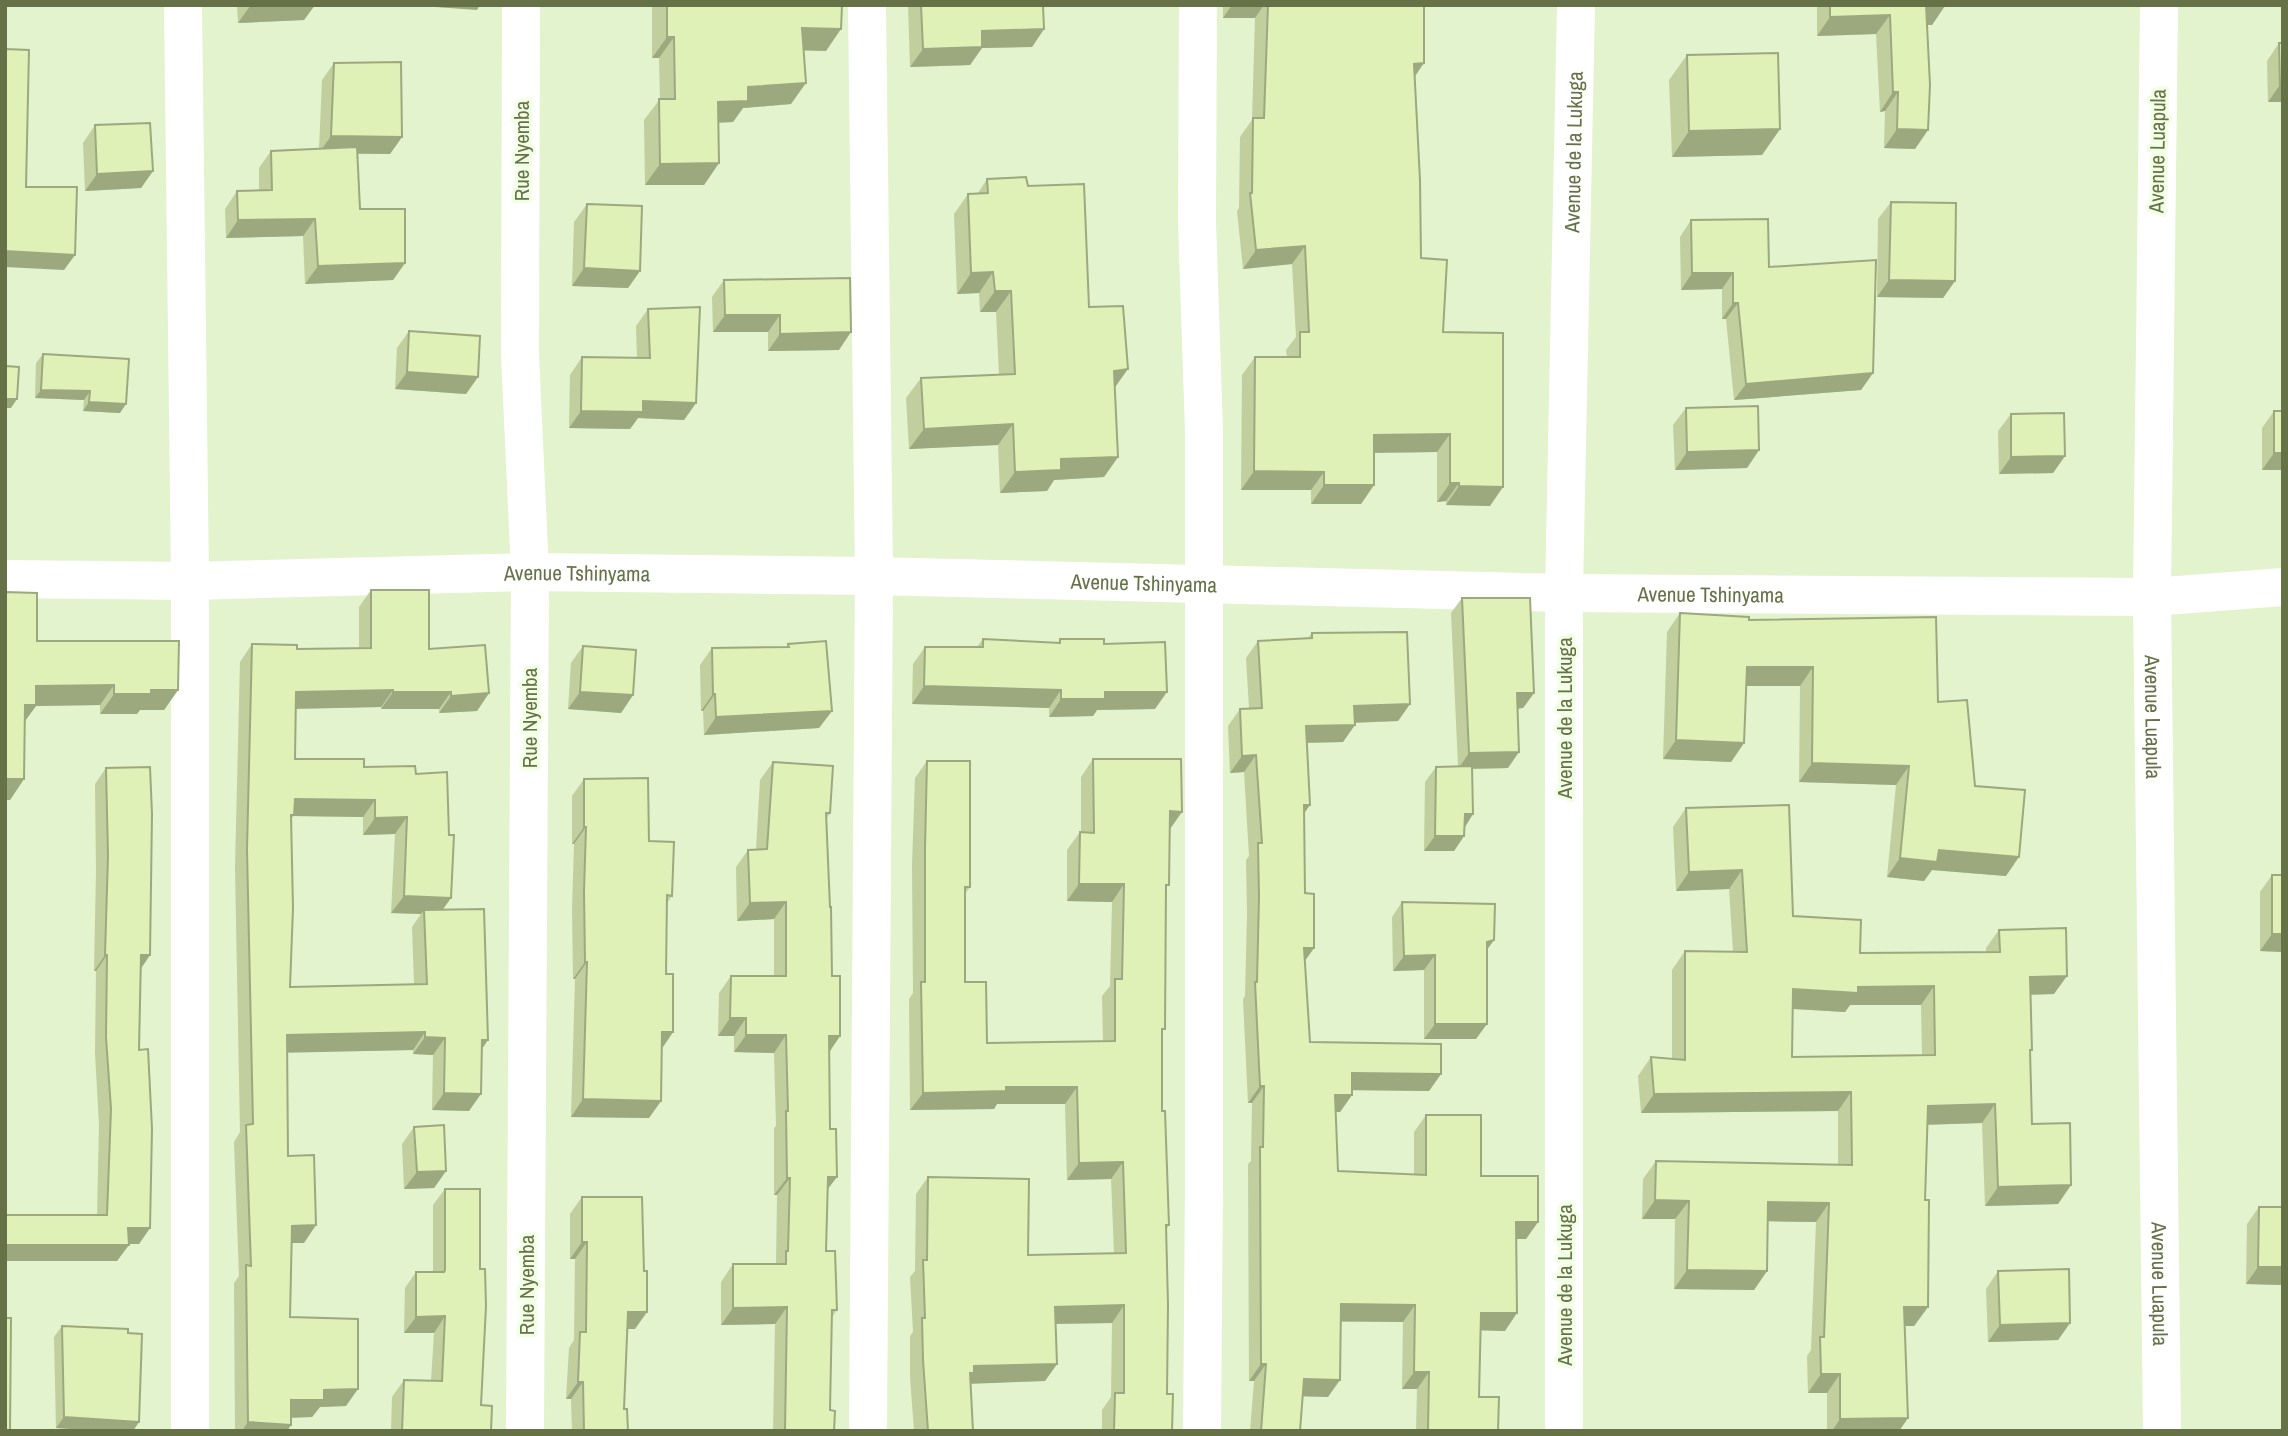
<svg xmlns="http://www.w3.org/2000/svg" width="2288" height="1436" viewBox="0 0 2288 1436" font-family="'Archivo Narrow',sans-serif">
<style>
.residential{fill:#e2f3cd}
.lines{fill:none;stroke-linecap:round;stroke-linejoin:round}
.minor{stroke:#fff;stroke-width:38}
.wall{fill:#c0cf9d;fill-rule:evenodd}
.shaded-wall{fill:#9ca97f}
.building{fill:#dff1b6;stroke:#9ca97f;stroke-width:2;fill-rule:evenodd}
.labels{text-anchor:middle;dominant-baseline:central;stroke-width:7;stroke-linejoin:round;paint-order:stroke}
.street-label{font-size:21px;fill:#667147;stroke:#f1ffe4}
</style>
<rect width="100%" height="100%" fill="#edfcde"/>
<path class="residential" d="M 5,5 L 2283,5 L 2283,1431 L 5,1431 Z"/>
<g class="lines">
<g class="minor">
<path d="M 183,5 L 190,581 L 190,1431"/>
<path d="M 521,5 L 520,355 L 530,572 L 525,1431"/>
<path d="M 867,5 L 874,576 L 868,1431"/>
<path d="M 1198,5 L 1197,222 L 1204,431 L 1204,1188 L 1202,1431"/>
<path id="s1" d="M 2159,5 L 2152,597 L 2162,1431"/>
<path id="s2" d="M 5,579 L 190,581 L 530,572 L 874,576 L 1564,593 L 2152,597 L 2283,587"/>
<path id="s3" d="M 1564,1431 L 1564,593 L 1576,5"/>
</g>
</g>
<path class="wall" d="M 237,5 L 315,5 L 304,20 L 238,23 Z
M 652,5 L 842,5 L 826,51 L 804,50 L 791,104 L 743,108 L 733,122 L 718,123 L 719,163 L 704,185 L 645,185 L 644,120 L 660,99 L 659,58 L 652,58 Z
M 908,5 L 1043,5 L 1044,29 L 1032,47 L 982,48 L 970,65 L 910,67 Z
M 1223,5 L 1424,5 L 1415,76 L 1421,258 L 1443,332 L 1490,506 L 1446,505 L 1446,501 L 1437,502 L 1437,452 L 1374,453 L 1374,485 L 1361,504 L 1311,504 L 1311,490 L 1241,490 L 1242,375 L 1255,357 L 1287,357 L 1286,350 L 1296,337 L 1292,264 L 1243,269 L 1237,211 L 1239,208 L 1240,137 L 1252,120 L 1255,18 L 1223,18 Z
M 1817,5 L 1945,5 L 1932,25 L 1927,25 L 1928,130 L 1915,149 L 1884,148 L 1885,111 L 1880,112 L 1876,34 L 1817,36 Z
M 2279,43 L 2283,102 L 2268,102 L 2267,61 Z
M 1687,55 L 1780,129 L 1762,155 L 1672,157 L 1669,80 Z
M 334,63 L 402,137 L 390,154 L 357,154 L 360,209 L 405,263 L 393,280 L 305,284 L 303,236 L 226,238 L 225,209 L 237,191 L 259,190 L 259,168 L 271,151 L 319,149 L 322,80 Z
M 95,125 L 153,171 L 141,188 L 85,191 L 83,143 Z
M 987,179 L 1028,186 L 1089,307 L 1115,388 L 1118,457 L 1104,477 L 1054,480 L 1047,491 L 1000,493 L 998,445 L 909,449 L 906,398 L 921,378 L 999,375 L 996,312 L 980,312 L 979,293 L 957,294 L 954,214 L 968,194 L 978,193 Z
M 1891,202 L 1955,281 L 1943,298 L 1877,297 L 1878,219 Z
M 587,204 L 640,271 L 628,288 L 572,286 L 574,222 Z
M 1691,220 L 1769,267 L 1873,373 L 1861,390 L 1734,400 L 1726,319 L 1722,319 L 1722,289 L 1681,290 L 1680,237 Z
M 724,280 L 839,350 L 768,351 L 768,332 L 713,332 L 712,297 Z
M 648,309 L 696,403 L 684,420 L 638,418 L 630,429 L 569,428 L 570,375 L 582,357 L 637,358 L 636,326 Z
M 409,331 L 478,377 L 466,394 L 395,389 L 397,348 Z
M 43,354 L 120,413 L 83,411 L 84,400 L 35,398 L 36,363 Z
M 1686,408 L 1759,450 L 1747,468 L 1675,470 L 1673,425 Z
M 2274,411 L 2283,470 L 2262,470 L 2262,428 Z
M 2011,414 L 2065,456 L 2053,473 L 1999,474 L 1998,431 Z
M 371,590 L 429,649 L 489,693 L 477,711 L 439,713 L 439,709 L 381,709 L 381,707 L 296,709 L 295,759 L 416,774 L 443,910 L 482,1049 L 469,1111 L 432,1110 L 433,1055 L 413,1054 L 413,1050 L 287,1052 L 288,1156 L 304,1243 L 291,1243 L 290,1317 L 346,1406 L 320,1407 L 312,1417 L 291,1418 L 291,1425 L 287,1431 L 235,1431 L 234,1283 L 239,1276 L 234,1142 L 240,1132 L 235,867 L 240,662 L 252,644 L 297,649 L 359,648 L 359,607 ZM 293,816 L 363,817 L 363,835 L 395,834 L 391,913 L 421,914 L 412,927 L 414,984 L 290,987 L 291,819 Z
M 1462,598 L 1534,693 L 1523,708 L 1518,709 L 1508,768 L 1472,769 L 1473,814 L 1465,827 L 1464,836 L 1454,851 L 1424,851 L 1425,782 L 1436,767 L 1458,766 L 1451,613 Z
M 1680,613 L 1749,620 L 1938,702 L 1975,786 L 2006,876 L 1932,870 L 1924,881 L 1887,877 L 1896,785 L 1799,782 L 1800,686 L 1746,686 L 1744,743 L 1731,762 L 1663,759 L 1667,632 Z
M 1312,633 L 1410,704 L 1398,721 L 1355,723 L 1343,742 L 1307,743 L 1304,814 L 1305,893 L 1314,948 L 1305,960 L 1310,1042 L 1441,1074 L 1429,1091 L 1352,1090 L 1352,1095 L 1340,1112 L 1336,1112 L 1338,1171 L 1414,1175 L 1414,1132 L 1426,1115 L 1481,1176 L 1538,1222 L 1526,1239 L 1516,1239 L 1505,1331 L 1480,1330 L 1479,1397 L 1498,1431 L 1416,1431 L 1417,1389 L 1402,1389 L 1403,1322 L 1341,1322 L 1328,1397 L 1302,1396 L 1300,1431 L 1250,1431 L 1254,1381 L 1249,1381 L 1248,1164 L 1251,1161 L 1252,1103 L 1248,1103 L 1243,999 L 1245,996 L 1247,914 L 1246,860 L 1249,856 L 1244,772 L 1230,773 L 1228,726 L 1240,709 L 1249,708 L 1246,658 L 1258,641 L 1308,638 Z
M 983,639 L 1058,643 L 1060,639 L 1104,644 L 1155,709 L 1097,710 L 1093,716 L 1049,717 L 1049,708 L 912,704 L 913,664 L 925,647 L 977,647 Z
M 37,641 L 178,690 L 164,710 L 140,710 L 137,714 L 100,714 L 100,705 L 36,706 L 25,721 L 24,779 L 10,800 Z
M 788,644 L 832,711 L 819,728 L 704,735 L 703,711 L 701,711 L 700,665 L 712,648 L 786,647 Z
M 583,646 L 633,695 L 621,713 L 568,709 L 571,663 Z
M 1093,759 L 1170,829 L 1166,890 L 1162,1032 L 1162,1111 L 1169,1225 L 1166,1230 L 1167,1394 L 1172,1431 L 1102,1431 L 1102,1410 L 1111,1397 L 1112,1323 L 1056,1324 L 1057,1364 L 1045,1381 L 971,1383 L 973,1431 L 914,1431 L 910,1377 L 910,1336 L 913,1332 L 910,1277 L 915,1271 L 916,1194 L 928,1177 L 1028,1255 L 1114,1253 L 1111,1179 L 1067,1180 L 1065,1104 L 997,1104 L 994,1109 L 910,1110 L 909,999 L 913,993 L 912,865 L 915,778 L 927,761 L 970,887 L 965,894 L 965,982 L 987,1043 L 1103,1041 L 1102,996 L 1110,986 L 1112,902 L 1067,901 L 1067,850 L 1080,832 L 1081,832 L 1081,777 Z
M 773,762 L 830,813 L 827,818 L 832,976 L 840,1036 L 829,1052 L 826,1251 L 837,1310 L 832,1317 L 830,1410 L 834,1431 L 773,1431 L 775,1324 L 721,1325 L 721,1282 L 733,1264 L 776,1264 L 777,1195 L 774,1195 L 774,1128 L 776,1126 L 774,1053 L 734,1052 L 734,1036 L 718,1036 L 719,993 L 731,976 L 774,976 L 774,919 L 737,921 L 736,867 L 748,850 L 756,849 L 760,780 Z
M 106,768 L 150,955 L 141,969 L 139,1050 L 150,1228 L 139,1244 L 128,1244 L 117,1261 L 97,1215 L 99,1125 L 95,1053 L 96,971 L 94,971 L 96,872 L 95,784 Z
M 584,779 L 649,841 L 672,896 L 667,903 L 666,974 L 673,1032 L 662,1048 L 661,1101 L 649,1118 L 571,1117 L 575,979 L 573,979 L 572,909 L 574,844 L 572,844 L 572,796 Z
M 1686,808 L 1793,916 L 1860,953 L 1986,952 L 1986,948 L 1999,930 L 2054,994 L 2031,995 L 2032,1050 L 2030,1053 L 2032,1124 L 2071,1185 L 2058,1204 L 1985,1206 L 1982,1123 L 1927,1125 L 1925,1200 L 1928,1307 L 1914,1326 L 1904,1326 L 1908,1418 L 1899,1431 L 1827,1431 L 1827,1393 L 1808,1393 L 1807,1356 L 1811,1350 L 1816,1222 L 1768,1221 L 1767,1271 L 1754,1290 L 1674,1289 L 1675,1219 L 1642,1219 L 1643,1179 L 1656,1161 L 1838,1165 L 1838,1111 L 1641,1113 L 1638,1076 L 1651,1057 L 1672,1059 L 1672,970 L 1685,951 L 1733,951 L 1729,889 L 1676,891 L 1673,827 ZM 1850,1005 L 1921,1005 L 1922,1055 L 1792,1057 L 1792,1009 L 1845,1012 Z
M 2272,875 L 2283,952 L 2260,951 L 2260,892 Z
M 1402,902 L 1494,940 L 1487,950 L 1476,1039 L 1424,1039 L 1424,970 L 1393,971 L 1392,917 Z
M 414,1127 L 446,1171 L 434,1188 L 404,1189 L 402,1144 Z
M 445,1189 L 481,1405 L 491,1431 L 391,1431 L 392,1397 L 404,1380 L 431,1381 L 434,1333 L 404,1333 L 405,1288 L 416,1272 L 433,1272 L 433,1205 Z
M 582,1197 L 635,1329 L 627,1329 L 624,1409 L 628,1431 L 572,1431 L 571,1399 L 566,1399 L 569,1348 L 574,1340 L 575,1259 L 570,1259 L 570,1214 Z
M 2259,1207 L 2283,1285 L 2246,1284 L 2247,1224 Z
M 1998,1271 L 2070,1323 L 2058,1340 L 1988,1342 L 1986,1289 Z
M 62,1326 L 133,1431 L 56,1428 L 54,1337 Z"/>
<path class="shaded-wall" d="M 264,5 L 315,5 L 304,20 L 238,23 L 250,6 Z
M 407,5 L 480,5 L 477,10 Z
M 1232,5 L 1264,5 L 1255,18 L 1223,18 Z
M 1926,5 L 1945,6 L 1932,25 L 1912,24 Z
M 1890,15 L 1876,34 L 1817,36 L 1830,17 Z
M 802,28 L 841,29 L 826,51 L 787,50 Z
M 1044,29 L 1032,47 L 982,48 L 970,65 L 910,67 L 923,49 L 982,31 Z
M 667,37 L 674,37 L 659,58 L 652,58 Z
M 1424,63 L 1411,82 L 1414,64 Z
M 806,83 L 791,104 L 743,108 L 733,122 L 703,123 L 718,102 L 748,87 Z
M 2283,84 L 2283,102 L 2268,102 L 2280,85 Z
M 1893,92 L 1898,92 L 1885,111 L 1880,112 Z
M 1780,129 L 1762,155 L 1672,157 L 1689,131 Z
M 1897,129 L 1928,130 L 1915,149 L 1884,148 Z
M 331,136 L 402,137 L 390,154 L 319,153 Z
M 719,163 L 704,185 L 645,185 L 660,164 Z
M 153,171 L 141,188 L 85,191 L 97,174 Z
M 315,219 L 303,236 L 226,238 L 238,220 Z
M 1305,246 L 1292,264 L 1243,269 L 1256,250 Z
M 5,251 L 75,255 L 64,270 L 5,267 Z
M 405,263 L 393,280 L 305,284 L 318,266 Z
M 584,268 L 640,271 L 628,288 L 572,286 Z
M 993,272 L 979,293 L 957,294 L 971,273 Z
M 1692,273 L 1733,273 L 1722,289 L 1681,290 Z
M 1889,280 L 1955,281 L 1943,298 L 1877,297 Z
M 995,291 L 1011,291 L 996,312 L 980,312 Z
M 1733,303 L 1738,303 L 1726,319 L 1722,319 Z
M 725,315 L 780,315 L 768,332 L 713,332 Z
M 851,332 L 839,350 L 768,351 L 780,334 Z
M 1128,369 L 1113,390 L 1114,371 Z
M 407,372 L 478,377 L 466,394 L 395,389 Z
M 1873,373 L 1861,390 L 1734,400 L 1746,384 Z
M 41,390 L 90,391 L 84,400 L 35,398 Z
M 5,399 L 17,399 L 11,408 L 5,408 Z
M 643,401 L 696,403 L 684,420 L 638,418 L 630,429 L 569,428 L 581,411 Z
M 89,402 L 126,404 L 120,413 L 83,411 Z
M 1013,424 L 998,445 L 909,449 L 924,429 Z
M 1450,434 L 1437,452 L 1361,453 L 1374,435 Z
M 1759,450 L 1747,468 L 1675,470 L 1687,452 Z
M 2274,453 L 2283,453 L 2283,470 L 2262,470 Z
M 2065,456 L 2053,473 L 1999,474 L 2011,457 Z
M 1118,457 L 1104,477 L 1054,480 L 1047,491 L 1000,493 L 1015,472 L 1061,459 Z
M 1254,471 L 1324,472 L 1311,490 L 1241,490 Z
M 1450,483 L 1459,483 L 1446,501 L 1437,502 Z
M 1324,485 L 1374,485 L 1361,504 L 1311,504 Z
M 1459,486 L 1503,487 L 1490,506 L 1446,505 Z
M 1747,667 L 1813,667 L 1800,686 L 1734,686 Z
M 114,685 L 100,705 L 36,706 L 22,725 L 11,725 L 36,686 Z
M 924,686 L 1061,690 L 1049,708 L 912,704 Z
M 151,690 L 178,690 L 164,710 L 140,710 L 137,714 L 100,714 L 114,694 Z
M 393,690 L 381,707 L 284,709 L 296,692 Z
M 393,692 L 451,692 L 439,709 L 381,709 Z
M 580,692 L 633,695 L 621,713 L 568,709 Z
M 1105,692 L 1167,692 L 1155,709 L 1097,710 L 1093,716 L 1049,717 L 1061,699 Z
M 489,693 L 477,711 L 439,713 L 451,696 Z
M 1517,693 L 1534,693 L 1523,708 L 1506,709 Z
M 713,694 L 715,694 L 703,711 L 701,711 Z
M 1410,704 L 1398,721 L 1342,723 L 1354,706 Z
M 832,711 L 819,728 L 704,735 L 716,717 Z
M 1355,725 L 1343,742 L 1295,743 L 1306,726 Z
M 1676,740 L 1744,743 L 1731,762 L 1663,759 Z
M 1519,752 L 1508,768 L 1458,769 L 1469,753 Z
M 1256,755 L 1244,772 L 1230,773 L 1242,756 Z
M 1812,763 L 1909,766 L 1896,785 L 1799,782 Z
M 5,779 L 24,779 L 10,800 L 5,800 Z
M 295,799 L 375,800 L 363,817 L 293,816 L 282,832 Z
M 1304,805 L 1310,805 L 1298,822 Z
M 1170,811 L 1182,812 L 1170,829 Z
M 1465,814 L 1473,814 L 1463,830 Z
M 407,817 L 395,834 L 363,835 L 375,818 Z
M 584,827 L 586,827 L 574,844 L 572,844 Z
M 1435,836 L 1464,836 L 1454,851 L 1424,851 Z
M 1939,850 L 2019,857 L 2006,876 L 1932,870 L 1924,881 L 1887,877 L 1900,858 Z
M 1742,870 L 1729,889 L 1676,891 L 1689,872 Z
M 1079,884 L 1124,884 L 1112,902 L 1067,901 Z
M 404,896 L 451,898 L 439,915 L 424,910 L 421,914 L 391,913 Z
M 786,902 L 774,919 L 737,921 L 750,903 Z
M 2272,934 L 2283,934 L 2283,952 L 2260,951 Z
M 1494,940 L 1483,955 L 1487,942 Z
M 1304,948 L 1314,948 L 1302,965 Z
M 105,955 L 107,955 L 96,971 L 94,971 Z
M 141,955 L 150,955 L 139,971 Z
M 1435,955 L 1424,970 L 1393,971 L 1404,956 Z
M 585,962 L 587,962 L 575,979 L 573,979 Z
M 2067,976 L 2054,994 L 2017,995 L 2030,977 Z
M 1934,986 L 1921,1005 L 1850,1005 L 1845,1012 L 1779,1008 L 1793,989 L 1858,987 Z
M 730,1018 L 746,1018 L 734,1036 L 718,1036 Z
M 1435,1024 L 1487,1024 L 1476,1039 L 1424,1039 Z
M 425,1032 L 413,1050 L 275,1053 L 287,1035 Z
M 662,1032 L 673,1032 L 661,1050 Z
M 746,1035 L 786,1035 L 774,1053 L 734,1052 Z
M 829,1036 L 840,1036 L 828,1054 Z
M 425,1037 L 445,1038 L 433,1055 L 413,1054 Z
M 482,1040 L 488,1040 L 476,1058 Z
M 1352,1073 L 1441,1074 L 1429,1091 L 1340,1090 Z
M 1260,1086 L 1264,1086 L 1252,1103 L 1248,1103 Z
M 1006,1087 L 1077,1087 L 1065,1104 L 997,1104 L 994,1109 L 910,1110 L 923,1093 Z
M 1851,1092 L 1838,1111 L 1641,1113 L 1654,1094 Z
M 444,1093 L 481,1094 L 469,1111 L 432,1110 Z
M 1335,1095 L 1352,1095 L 1340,1112 L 1324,1112 Z
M 583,1099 L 661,1101 L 649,1118 L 571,1117 Z
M 1995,1104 L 1982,1123 L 1915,1125 L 1928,1106 Z
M 1123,1162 L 1111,1179 L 1067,1180 L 1079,1163 Z
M 446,1171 L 434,1188 L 404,1189 L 417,1172 Z
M 828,1177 L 837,1177 L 824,1194 Z
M 787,1178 L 790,1178 L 777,1195 L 774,1195 Z
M 2071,1185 L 2058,1204 L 1985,1206 L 1998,1187 Z
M 1655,1200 L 1689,1201 L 1675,1219 L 1642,1219 Z
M 1768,1202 L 1829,1203 L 1816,1222 L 1755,1221 Z
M 1516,1222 L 1538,1222 L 1526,1239 L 1504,1239 Z
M 316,1225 L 304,1243 L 280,1243 L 292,1226 Z
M 128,1228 L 150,1228 L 139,1244 L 117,1244 Z
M 582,1242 L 587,1242 L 575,1259 L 570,1259 Z
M 5,1245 L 129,1245 L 117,1261 L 5,1261 Z
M 2258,1267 L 2283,1267 L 2283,1285 L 2246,1284 Z
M 1687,1270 L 1767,1271 L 1754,1290 L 1674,1289 Z
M 1341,1304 L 1415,1305 L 1403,1322 L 1329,1321 Z
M 1124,1305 L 1112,1323 L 1043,1324 L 1055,1307 Z
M 787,1307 L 775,1324 L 721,1325 L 733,1308 Z
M 1904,1307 L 1928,1307 L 1914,1326 L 1890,1326 Z
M 628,1312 L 647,1312 L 635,1329 L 617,1329 Z
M 1481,1313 L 1517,1313 L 1505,1331 L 1469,1330 Z
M 445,1316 L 434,1333 L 404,1333 L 416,1317 Z
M 2070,1323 L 2058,1340 L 1988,1342 L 2000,1325 Z
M 1057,1364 L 1045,1381 L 967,1384 L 962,1391 L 974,1366 Z
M 1261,1364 L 1266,1364 L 1254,1381 L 1249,1381 Z
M 1414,1372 L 1429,1372 L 1417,1389 L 1402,1389 Z
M 1821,1374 L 1840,1374 L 1827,1393 L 1808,1393 Z
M 1304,1379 L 1340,1380 L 1328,1397 L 1292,1396 Z
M 578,1382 L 583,1382 L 571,1399 L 566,1399 Z
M 358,1389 L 346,1406 L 320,1407 L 312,1417 L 279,1418 L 291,1400 L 324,1390 Z
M 64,1417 L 139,1422 L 133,1431 L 97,1431 L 56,1428 Z
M 1908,1418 L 1899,1431 L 1832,1431 L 1840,1419 Z
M 248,1422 L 291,1425 L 287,1431 L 242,1431 Z"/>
<path class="building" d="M 667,5 L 842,5 L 841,29 L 802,28 L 806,83 L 748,87 L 748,101 L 718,102 L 719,163 L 660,164 L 659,99 L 675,99 L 674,37 L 667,37 Z
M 921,5 L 1043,5 L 1044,29 L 982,31 L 982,47 L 923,49 Z
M 1268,5 L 1424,5 L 1424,63 L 1414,64 L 1420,180 L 1421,258 L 1447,260 L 1443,332 L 1503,333 L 1503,487 L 1459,486 L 1459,483 L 1450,483 L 1450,434 L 1374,435 L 1374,485 L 1324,485 L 1324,472 L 1254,471 L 1255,357 L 1300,357 L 1300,332 L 1309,332 L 1305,246 L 1256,250 L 1250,193 L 1252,193 L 1253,118 L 1264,118 Z
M 1830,5 L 1926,5 L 1930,85 L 1928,130 L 1897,129 L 1898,92 L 1893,92 L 1890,15 L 1830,17 Z
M 2279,43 L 2283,43 L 2283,84 L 2280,85 Z
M 5,49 L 29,50 L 26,187 L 77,187 L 75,255 L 5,251 Z
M 1778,53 L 1780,129 L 1689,131 L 1687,55 Z
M 401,62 L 402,137 L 331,136 L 334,63 Z
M 150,123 L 153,171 L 97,174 L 95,125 Z
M 357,147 L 360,209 L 405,209 L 405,263 L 318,266 L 315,219 L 238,220 L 237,191 L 272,190 L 271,151 Z
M 1026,177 L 1028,186 L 1084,184 L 1089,307 L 1123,306 L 1128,369 L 1114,371 L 1118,457 L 1061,459 L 1061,470 L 1015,472 L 1013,424 L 924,429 L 921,378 L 1015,374 L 1011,291 L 995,291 L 993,272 L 971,273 L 968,194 L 988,193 L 987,179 Z
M 1891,202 L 1956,203 L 1955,281 L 1889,280 Z
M 587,204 L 642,206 L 640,271 L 584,268 Z
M 1768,219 L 1769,267 L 1876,260 L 1873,373 L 1746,384 L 1738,303 L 1733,303 L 1733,273 L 1692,273 L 1691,220 Z
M 850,278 L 851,332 L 780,334 L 780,315 L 725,315 L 724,280 Z
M 700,307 L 696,403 L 643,401 L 643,412 L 581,411 L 582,357 L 650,358 L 648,309 Z
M 409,331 L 480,336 L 478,377 L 407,372 Z
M 43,354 L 129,359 L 126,404 L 89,402 L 90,391 L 41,390 Z
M 5,366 L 19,367 L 17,399 L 5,399 Z
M 1758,406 L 1759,450 L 1687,452 L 1686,408 Z
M 2274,411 L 2283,411 L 2283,453 L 2274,453 Z
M 2064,413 L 2065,456 L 2011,457 L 2011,414 Z
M 371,590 L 429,590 L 429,649 L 485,645 L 489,693 L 451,696 L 451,692 L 393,692 L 393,690 L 296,692 L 295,759 L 364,759 L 364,767 L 415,766 L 416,774 L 447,772 L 449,835 L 454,835 L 451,898 L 404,896 L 407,817 L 375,818 L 375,800 L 295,799 L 294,815 L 291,815 L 293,908 L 290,987 L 427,984 L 424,910 L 484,909 L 488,1040 L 482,1040 L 481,1094 L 444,1093 L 445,1038 L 425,1037 L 425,1032 L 287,1035 L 288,1156 L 314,1155 L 316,1225 L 292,1226 L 290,1317 L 358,1319 L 358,1389 L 324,1390 L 324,1400 L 291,1400 L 291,1425 L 248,1422 L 246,1265 L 251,1266 L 246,1125 L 253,1124 L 247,849 L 252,644 L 297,645 L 297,649 L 371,648 Z
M 5,592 L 37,593 L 37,641 L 179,641 L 178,690 L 151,690 L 151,694 L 114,694 L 114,685 L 36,686 L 36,705 L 25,705 L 24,779 L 5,779 Z
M 1462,598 L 1530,598 L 1534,693 L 1517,693 L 1519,752 L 1469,753 Z
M 1680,613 L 1749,617 L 1749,620 L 1936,617 L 1938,702 L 1967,700 L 1975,786 L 2025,790 L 2019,857 L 1939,850 L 1937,862 L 1900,858 L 1909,766 L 1812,763 L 1813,667 L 1747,667 L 1744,743 L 1676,740 Z
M 1407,632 L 1410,704 L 1354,706 L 1355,725 L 1306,726 L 1310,805 L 1304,805 L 1305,893 L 1314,894 L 1314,948 L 1304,948 L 1310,1042 L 1441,1044 L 1441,1074 L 1352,1073 L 1352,1095 L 1335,1095 L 1338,1171 L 1426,1175 L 1426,1115 L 1481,1115 L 1481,1176 L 1538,1176 L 1538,1222 L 1516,1222 L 1517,1313 L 1481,1313 L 1479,1397 L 1499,1397 L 1498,1431 L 1428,1431 L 1429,1372 L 1414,1372 L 1415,1305 L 1341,1304 L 1340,1380 L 1304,1379 L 1300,1431 L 1261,1431 L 1266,1364 L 1261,1364 L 1260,1147 L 1263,1147 L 1264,1086 L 1260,1086 L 1255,982 L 1257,982 L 1259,897 L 1258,843 L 1262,843 L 1256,755 L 1242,756 L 1240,709 L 1262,708 L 1258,641 L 1312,638 L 1312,633 Z
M 983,639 L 1060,643 L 1060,639 L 1104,639 L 1104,644 L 1165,642 L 1167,692 L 1105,692 L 1105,699 L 1061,699 L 1061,690 L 924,686 L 925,647 L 983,647 Z
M 826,641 L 832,711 L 716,717 L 715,694 L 713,694 L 712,648 L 789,647 L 788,644 Z
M 583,646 L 636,650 L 633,695 L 580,692 Z
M 1093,759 L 1181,759 L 1182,812 L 1170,811 L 1169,885 L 1166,885 L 1165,1029 L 1162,1029 L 1162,1111 L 1165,1111 L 1169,1225 L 1166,1225 L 1168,1305 L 1167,1394 L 1173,1394 L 1172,1431 L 1114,1431 L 1115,1393 L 1124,1393 L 1124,1305 L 1055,1307 L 1057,1364 L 974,1366 L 974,1373 L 970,1373 L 973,1431 L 928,1431 L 923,1360 L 922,1318 L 925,1318 L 923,1260 L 927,1260 L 928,1177 L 1029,1179 L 1028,1255 L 1126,1253 L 1123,1162 L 1079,1163 L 1077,1087 L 1006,1087 L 1006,1091 L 923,1093 L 921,982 L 925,982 L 925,848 L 927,761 L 970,761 L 970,887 L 965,887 L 965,982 L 986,982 L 987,1043 L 1115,1041 L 1115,979 L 1122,979 L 1124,884 L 1079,884 L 1080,832 L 1094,833 Z
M 773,762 L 833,766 L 830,813 L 826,813 L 830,907 L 831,907 L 832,976 L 840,976 L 840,1036 L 829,1036 L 830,1129 L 836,1129 L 837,1177 L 828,1177 L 826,1251 L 835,1251 L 837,1310 L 832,1310 L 830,1410 L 835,1411 L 834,1431 L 785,1431 L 787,1307 L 733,1308 L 733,1264 L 786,1264 L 786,1251 L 788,1251 L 790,1178 L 787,1178 L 786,1111 L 788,1111 L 786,1035 L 746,1035 L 746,1018 L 730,1018 L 731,976 L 786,976 L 786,902 L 750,903 L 748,850 L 767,849 Z
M 1472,766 L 1473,814 L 1465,814 L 1464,836 L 1435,836 L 1436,767 Z
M 150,767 L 152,814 L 150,955 L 141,955 L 139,1050 L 148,1049 L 152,1129 L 150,1228 L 128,1228 L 129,1245 L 5,1245 L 5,1215 L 107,1215 L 111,1109 L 106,1037 L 107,955 L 105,955 L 108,856 L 106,768 Z
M 648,778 L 649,841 L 674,842 L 672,896 L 667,895 L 666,974 L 673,974 L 673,1032 L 662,1032 L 661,1101 L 583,1099 L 587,962 L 585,962 L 584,892 L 586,827 L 584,827 L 584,779 Z
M 1789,805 L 1793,916 L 1861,920 L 1860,953 L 2000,952 L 1999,930 L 2066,928 L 2067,976 L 2030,977 L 2032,1050 L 2030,1050 L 2032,1124 L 2070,1123 L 2071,1185 L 1998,1187 L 1995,1104 L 1928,1106 L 1925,1200 L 1929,1200 L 1928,1307 L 1904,1307 L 1908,1418 L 1840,1419 L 1840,1374 L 1821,1374 L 1820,1337 L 1824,1337 L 1829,1203 L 1768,1202 L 1767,1271 L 1687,1270 L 1689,1201 L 1655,1200 L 1656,1161 L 1852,1165 L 1851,1092 L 1654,1094 L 1651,1057 L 1685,1060 L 1685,951 L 1747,952 L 1742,870 L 1689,872 L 1686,808 ZM 1934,986 L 1935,1055 L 1792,1057 L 1793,989 L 1858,993 L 1858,987 Z
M 2272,875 L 2283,875 L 2283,934 L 2272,934 Z
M 1402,902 L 1495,904 L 1494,940 L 1487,942 L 1487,1024 L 1435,1024 L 1435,955 L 1404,956 Z
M 444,1125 L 446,1171 L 417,1172 L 414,1127 Z
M 445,1189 L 480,1189 L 480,1269 L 485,1269 L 486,1306 L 481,1405 L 492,1406 L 491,1431 L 402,1431 L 404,1380 L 442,1381 L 445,1316 L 416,1317 L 416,1272 L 444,1272 L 445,1270 Z
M 582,1197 L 642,1197 L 644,1271 L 647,1271 L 647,1312 L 628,1312 L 624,1409 L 627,1409 L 628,1431 L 584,1431 L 583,1382 L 578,1382 L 580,1332 L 586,1332 L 587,1242 L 582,1242 Z
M 2259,1207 L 2283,1207 L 2283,1267 L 2258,1267 Z
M 2069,1269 L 2070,1323 L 2000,1325 L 1998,1271 Z
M 5,1318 L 11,1318 L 10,1431 L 5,1431 Z
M 62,1326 L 128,1329 L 128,1333 L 142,1334 L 139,1422 L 64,1417 Z"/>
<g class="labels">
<g class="street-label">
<text transform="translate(521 151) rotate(-90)">Rue Nyemba</text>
<text stroke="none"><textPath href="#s3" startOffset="1279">Avenue de la Lukuga</textPath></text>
<text transform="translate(2157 151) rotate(-89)">Avenue Luapula</text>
<text stroke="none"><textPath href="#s2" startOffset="572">Avenue Tshinyama</textPath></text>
<text stroke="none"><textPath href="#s2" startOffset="1139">Avenue Tshinyama</textPath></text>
<text stroke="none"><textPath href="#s2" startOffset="1706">Avenue Tshinyama</textPath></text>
<text transform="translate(529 718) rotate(-90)">Rue Nyemba</text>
<text transform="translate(1564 718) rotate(-90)">Avenue de la Lukuga</text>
<text stroke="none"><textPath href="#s1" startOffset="712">Avenue Luapula</textPath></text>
<text transform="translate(526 1285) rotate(-90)">Rue Nyemba</text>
<text transform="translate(1564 1285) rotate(-90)">Avenue de la Lukuga</text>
<text stroke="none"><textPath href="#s1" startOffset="1279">Avenue Luapula</textPath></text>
</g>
</g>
<rect width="2288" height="1436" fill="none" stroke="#667147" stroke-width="14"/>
</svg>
